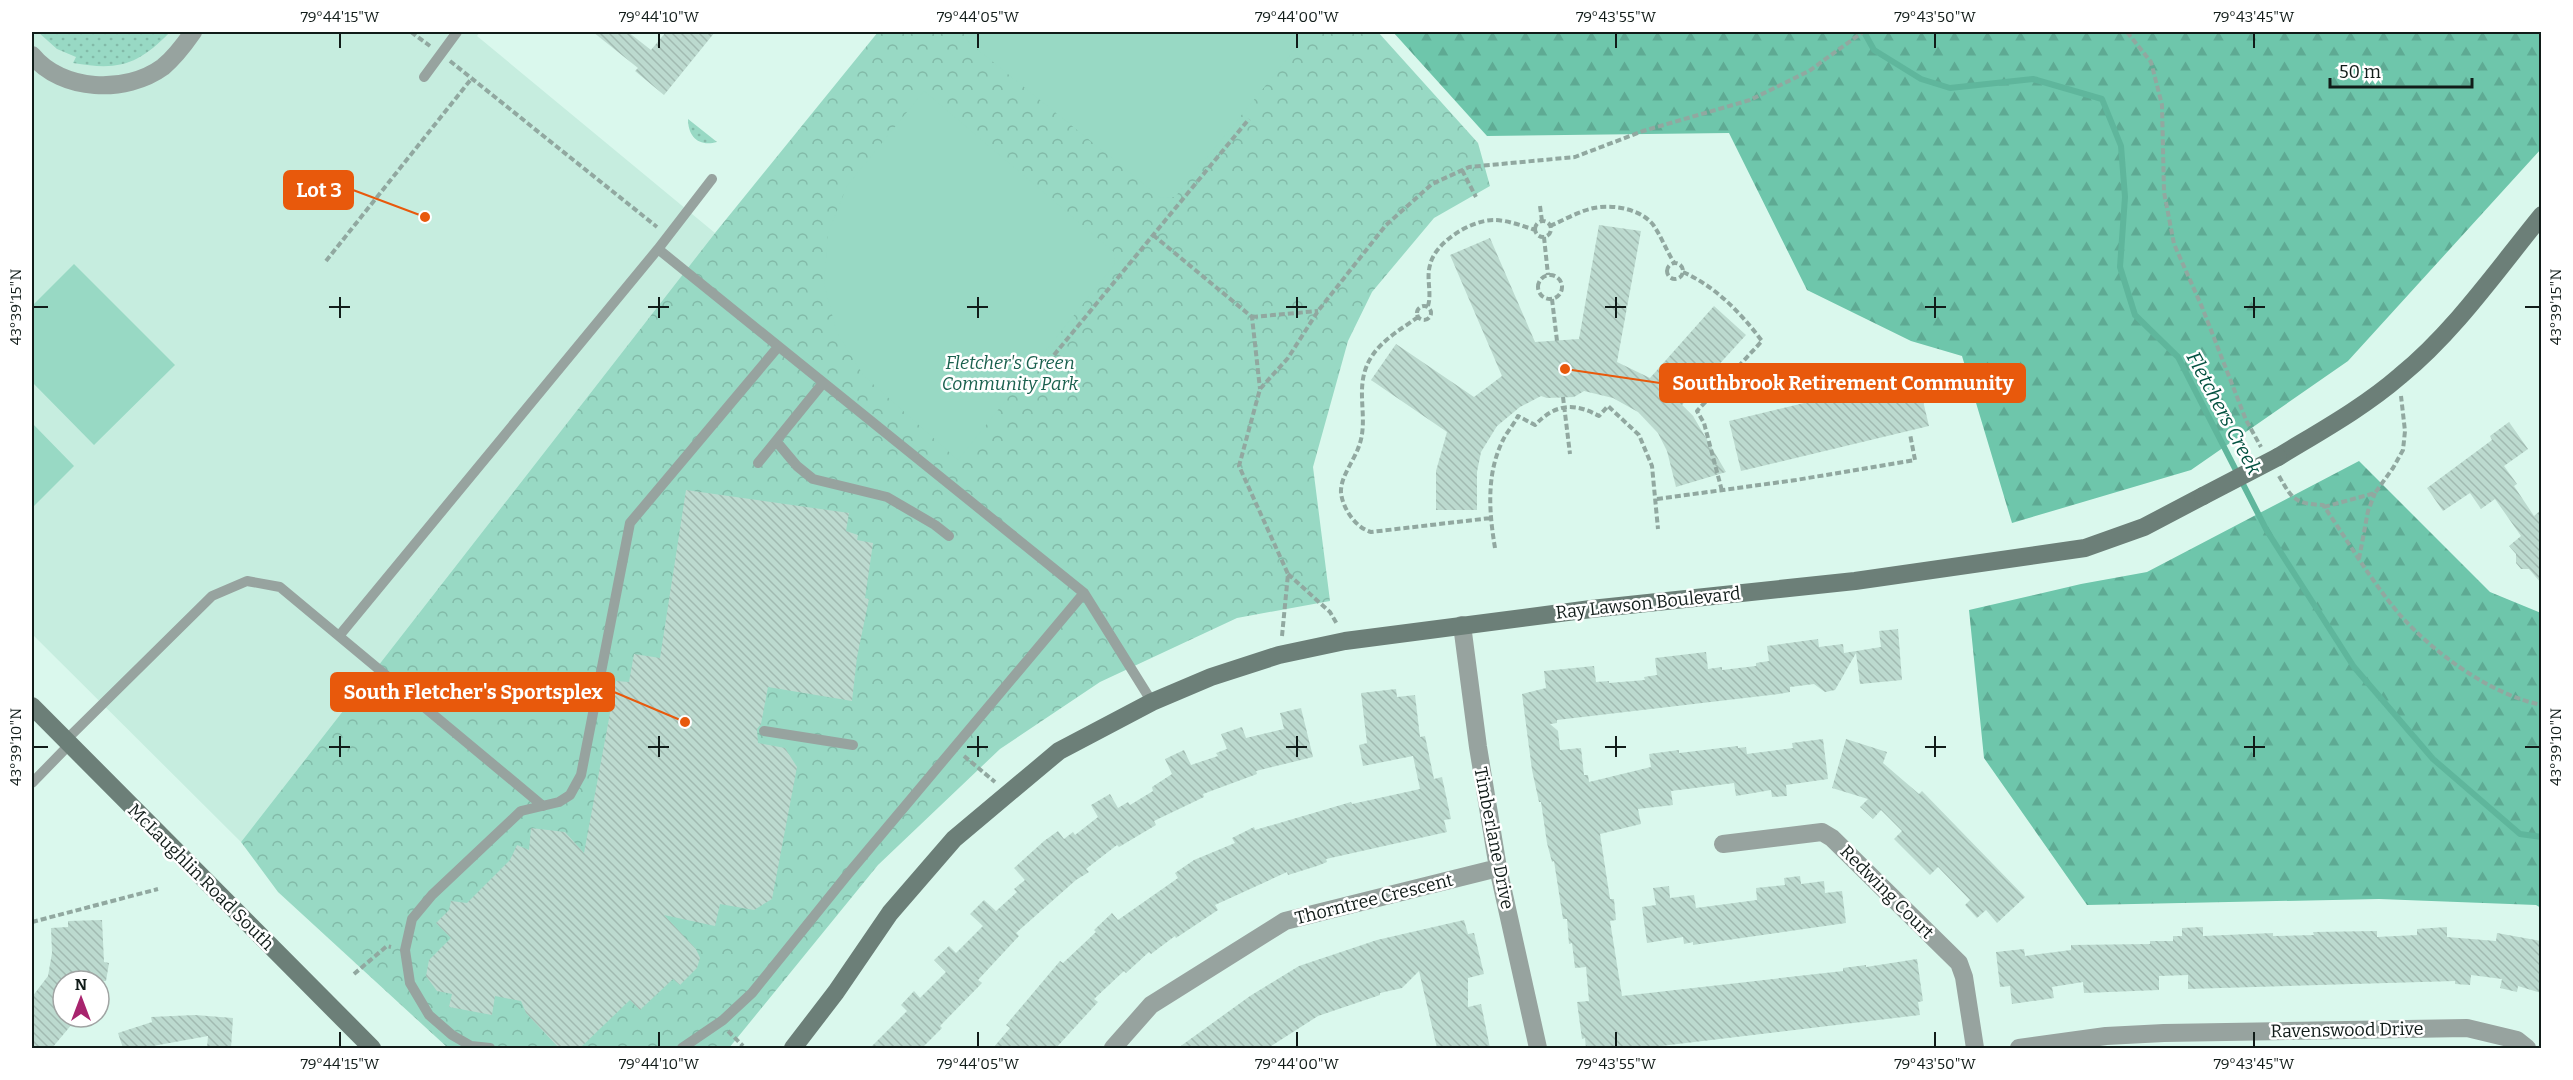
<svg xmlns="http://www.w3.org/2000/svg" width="2573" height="1080" viewBox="0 0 2573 1080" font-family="Bitter,serif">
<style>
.built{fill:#c6eddf}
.grass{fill:url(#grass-dots)}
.forest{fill:url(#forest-firs)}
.park{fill:url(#park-crowns)}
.pitch{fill:#98d9c4}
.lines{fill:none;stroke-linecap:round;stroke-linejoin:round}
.stream{stroke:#5fb69c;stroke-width:6}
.building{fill:url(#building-back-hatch)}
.path{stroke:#91a8a0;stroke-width:4;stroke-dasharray:6 3;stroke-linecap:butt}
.lane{stroke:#97a39f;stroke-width:10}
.street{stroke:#97a39f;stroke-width:18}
.secondary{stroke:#6c7f78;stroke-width:18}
.secondary-bridge{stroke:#6c7f78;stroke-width:18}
.ticks{fill:none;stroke:#111c19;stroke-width:2}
.labels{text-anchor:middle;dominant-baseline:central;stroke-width:5;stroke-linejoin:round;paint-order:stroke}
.park-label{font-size:18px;font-style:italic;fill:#1a604e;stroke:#fff}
.street-label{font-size:18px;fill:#111c19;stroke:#fff}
.water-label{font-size:20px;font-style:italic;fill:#045241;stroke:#fff}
.leader{fill:none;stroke:#e8590c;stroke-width:2}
.callout-dot{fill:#e8590c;stroke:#fff;stroke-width:2}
.callout{fill:#e8590c;stroke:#e8590c;stroke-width:2}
.callout-label{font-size:20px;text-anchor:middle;font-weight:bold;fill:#fff}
.neatline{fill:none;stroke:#111c19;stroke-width:2}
.ticks-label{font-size:15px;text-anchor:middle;fill:#111c19}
</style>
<defs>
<pattern id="grass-dots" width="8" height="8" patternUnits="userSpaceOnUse" patternTransform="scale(1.5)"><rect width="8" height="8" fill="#98d9c4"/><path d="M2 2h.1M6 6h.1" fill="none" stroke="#82baa8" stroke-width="1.8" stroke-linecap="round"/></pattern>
<pattern id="forest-firs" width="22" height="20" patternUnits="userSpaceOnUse" patternTransform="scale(1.5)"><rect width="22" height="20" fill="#6ec6ab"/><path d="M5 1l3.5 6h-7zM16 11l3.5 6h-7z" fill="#5eaa93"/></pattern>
<pattern id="park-crowns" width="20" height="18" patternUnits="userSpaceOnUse" patternTransform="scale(1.5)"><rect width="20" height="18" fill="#98d9c4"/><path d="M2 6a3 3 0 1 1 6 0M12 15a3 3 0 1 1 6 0" fill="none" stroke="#82baa8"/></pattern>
<pattern id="building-back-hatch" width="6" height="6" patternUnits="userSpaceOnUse" patternTransform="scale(1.5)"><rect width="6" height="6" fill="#bcdacf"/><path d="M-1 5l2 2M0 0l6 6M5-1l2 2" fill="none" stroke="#a1bab1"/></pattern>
</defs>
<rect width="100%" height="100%" fill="#daf8ed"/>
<path class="built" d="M 32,32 L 480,32 L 477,36 L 715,233 L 241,842 L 32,634 Z"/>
<path class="grass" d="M 38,32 L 170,32 C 138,65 119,71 73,63 L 76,57 L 57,49 Z
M 688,119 L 717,142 C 699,147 688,137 688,119 Z"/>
<path class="forest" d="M 1393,32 L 2541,32 L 2541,149 L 2348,361 L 2191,470 L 2012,523 L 1962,356 L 1911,341 L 1807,290 L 1729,133 L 1487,136 Z
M 2359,461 L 2490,592 L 2541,613 L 2541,908 L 2536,905 L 2379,899 L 2087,905 L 1984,758 L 1969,610 L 2081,584 L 2147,572 Z"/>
<path class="park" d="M 878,32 L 1378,32 L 1478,143 L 1490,186 L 1434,218 L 1372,292 L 1348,341 L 1313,467 L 1330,601 L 1237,618 L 1100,682 L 1000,749 L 878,865 L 729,1048 L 448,1048 L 278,892 L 241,842 L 715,233 Z"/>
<path class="pitch" d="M 973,32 L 1309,32 L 1175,197 L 1161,198 L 966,40 Z
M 924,91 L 1114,252 L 1115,264 L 958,460 L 864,376 L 837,333 L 824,284 L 828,233 L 847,186 Z
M 74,264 L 175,365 L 94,445 L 32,382 L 32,306 Z
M 32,423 L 74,466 L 32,508 Z"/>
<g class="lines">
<path class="stream" d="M 1864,32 L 1874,50 L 1921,79 L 1950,88 L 2033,79 L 2102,99 L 2121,146 L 2125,197 L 2120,267 L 2135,315 L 2178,357 L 2267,531 L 2354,667 L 2433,759 L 2520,834 L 2542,837"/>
</g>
<path class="building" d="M 593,32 L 628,32 L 651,50 L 666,32 L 715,32 L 664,95 L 635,71 L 638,68 Z
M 1599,225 L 1641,231 L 1617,362 L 1650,378 L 1714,306 L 1746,335 L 1682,405 L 1693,416 L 1726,472 L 1676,487 L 1667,451 L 1658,433 L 1638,412 L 1613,398 L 1584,391 L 1574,397 L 1547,398 L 1541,396 L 1520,407 L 1497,426 L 1481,452 L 1477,472 L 1477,510 L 1436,510 L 1436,471 L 1447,432 L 1371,380 L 1396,344 L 1474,397 L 1502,376 L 1450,255 L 1490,238 L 1535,342 L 1579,339 Z
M 1917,376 L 1929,426 L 1741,471 L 1729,421 Z
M 2509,422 L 2528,449 L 2504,466 L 2517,484 L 2514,486 L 2534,516 L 2541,510 L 2541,583 L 2529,569 L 2521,569 L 2516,563 L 2516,554 L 2509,546 L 2521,536 L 2495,499 L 2481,509 L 2470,493 L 2443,511 L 2427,488 L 2492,440 L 2490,436 Z
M 686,490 L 849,513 L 846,531 L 858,535 L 857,540 L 873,543 L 865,598 L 869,599 L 857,657 L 852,701 L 768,687 L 761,724 L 757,729 L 758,743 L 785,748 L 797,767 L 772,899 L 754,910 L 720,904 L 715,926 L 664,915 L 696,949 L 700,958 L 697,968 L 680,985 L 673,979 L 640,1010 L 630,1000 L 580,1048 L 559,1048 L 526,1013 L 521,1001 L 495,996 L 492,1015 L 449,1007 L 452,994 L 437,991 L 426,976 L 429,960 L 451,938 L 436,923 L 449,910 L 451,901 L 467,903 L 510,860 L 517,845 L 529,850 L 531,828 L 565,832 L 584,853 L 616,681 L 629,682 L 634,654 L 660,658 Z
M 1898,629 L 1902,680 L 1860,684 L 1856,653 L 1835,690 L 1825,692 L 1814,684 L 1790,687 L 1790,692 L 1779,694 L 1557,720 L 1557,723 L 1550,724 L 1558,731 L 1560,750 L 1581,748 L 1584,775 L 1588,775 L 1589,782 L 1651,767 L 1649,754 L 1679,750 L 1679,753 L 1738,746 L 1738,748 L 1746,747 L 1747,754 L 1793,748 L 1792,743 L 1823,739 L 1828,779 L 1786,785 L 1787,796 L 1772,797 L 1771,790 L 1736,796 L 1734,783 L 1671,791 L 1673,805 L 1638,809 L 1641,824 L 1600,834 L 1610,899 L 1614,899 L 1616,920 L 1610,921 L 1622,996 L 1843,971 L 1843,968 L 1866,965 L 1866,967 L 1917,959 L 1923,1001 L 1918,1002 L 1920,1015 L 1661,1046 L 1586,1048 L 1585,1038 L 1582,1039 L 1577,1002 L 1589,1001 L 1586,967 L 1575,968 L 1572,943 L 1569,944 L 1567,919 L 1563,919 L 1554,861 L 1552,862 L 1547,843 L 1541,802 L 1539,802 L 1532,770 L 1522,694 L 1546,688 L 1544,671 L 1594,666 L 1596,682 L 1609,681 L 1609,683 L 1645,680 L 1644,677 L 1657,675 L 1655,658 L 1706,652 L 1708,669 L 1722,667 L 1722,670 L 1756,666 L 1756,663 L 1769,661 L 1767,646 L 1818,639 L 1819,647 L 1843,644 L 1844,653 L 1881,647 L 1879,631 Z
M 1396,689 L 1397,697 L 1415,695 L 1420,737 L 1425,736 L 1434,779 L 1442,777 L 1451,819 L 1444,820 L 1447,832 L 1326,859 L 1327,862 L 1317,866 L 1288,875 L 1287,872 L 1215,905 L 1218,910 L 1176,938 L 1175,936 L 1151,954 L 1149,952 L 1126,973 L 1124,971 L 1094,999 L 1098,1002 L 1056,1048 L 993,1048 L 1010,1028 L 1006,1025 L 1060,961 L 1063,963 L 1096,932 L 1094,930 L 1112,913 L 1118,920 L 1178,878 L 1175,873 L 1194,860 L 1235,843 L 1232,838 L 1254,827 L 1255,830 L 1351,802 L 1352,804 L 1420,789 L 1413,756 L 1363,766 L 1359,745 L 1367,743 L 1361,693 Z
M 1301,708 L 1313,757 L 1256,771 L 1257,774 L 1203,794 L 1204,797 L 1154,821 L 1156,825 L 1119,847 L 1117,845 L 1086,869 L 1089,872 L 1076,880 L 1016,933 L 1019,936 L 978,980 L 982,983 L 940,1026 L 942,1028 L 922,1048 L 870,1048 L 907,1011 L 901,1005 L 914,991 L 920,998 L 946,972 L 934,960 L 949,946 L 956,953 L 983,926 L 970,914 L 984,900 L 996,911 L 1017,892 L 1014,889 L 1025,880 L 1014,868 L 1044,841 L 1058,831 L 1064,839 L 1073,832 L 1075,835 L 1098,817 L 1091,805 L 1110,794 L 1118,808 L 1128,802 L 1130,805 L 1153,791 L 1152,787 L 1172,774 L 1165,759 L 1184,750 L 1191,765 L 1218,756 L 1216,753 L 1227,749 L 1221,734 L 1242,727 L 1246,738 L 1284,729 L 1280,713 Z
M 1846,739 L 1887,752 L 1883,763 L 1919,794 L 1922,791 L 2025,897 L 1997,923 L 1986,910 L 1977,918 L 1965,905 L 1970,900 L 1938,867 L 1930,875 L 1894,839 L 1902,831 L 1881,810 L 1873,819 L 1860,807 L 1868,799 L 1832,788 Z
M 1800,876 L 1801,884 L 1824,881 L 1825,893 L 1842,891 L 1846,923 L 1693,945 L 1693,942 L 1684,944 L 1683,937 L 1647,943 L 1642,907 L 1656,905 L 1653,888 L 1669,886 L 1670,898 L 1694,895 L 1696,908 L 1757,900 L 1756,888 L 1785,885 L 1784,878 Z
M 102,920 L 104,962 L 109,963 L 106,981 L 63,981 L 63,1017 L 78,1017 L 52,1048 L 32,1048 L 32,997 L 48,976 L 52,953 L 51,928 L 68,927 L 68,921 Z
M 1464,920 L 1468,934 L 1474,933 L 1484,974 L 1468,978 L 1468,1007 L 1481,1004 L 1490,1048 L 1437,1048 L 1419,971 L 1402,988 L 1380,993 L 1380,995 L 1318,1016 L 1268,1048 L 1178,1048 L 1250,996 L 1299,966 L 1377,940 Z
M 2203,927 L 2203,936 L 2273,933 L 2273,936 L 2314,935 L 2313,932 L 2377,931 L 2377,937 L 2417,935 L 2417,929 L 2447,927 L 2447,937 L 2496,941 L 2497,933 L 2541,941 L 2541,993 L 2518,986 L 2517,992 L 2500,988 L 2502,979 L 2471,975 L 2470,985 L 2455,984 L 2455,981 L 2188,989 L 2188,975 L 2159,976 L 2159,990 L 2084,993 L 2083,982 L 2052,987 L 2054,998 L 2012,1004 L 2010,986 L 2000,987 L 1996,952 L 2024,949 L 2025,956 L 2071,950 L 2071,945 L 2150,944 L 2150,941 L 2173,941 L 2173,936 L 2182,936 L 2182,928 Z
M 195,1015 L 233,1018 L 231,1048 L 207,1048 L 208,1036 L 142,1048 L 123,1048 L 118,1033 L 152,1022 L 151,1017 Z"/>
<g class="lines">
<path class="path" d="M 411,32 L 430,46
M 2127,32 L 2151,62 L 2162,105 L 2164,192 L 2174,244 L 2202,307 L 2246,420 L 2261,447
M 450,61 L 657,227
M 1462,170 L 1476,197
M 1540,206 L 1542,221
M1535 229a8 8 0 1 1 16 0a8 8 0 1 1-16 0Z
M 1550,226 C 1564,220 1579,211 1594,208 C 1613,204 1642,209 1654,226 C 1662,238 1667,252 1675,264
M 1153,235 L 1252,317 L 1260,389
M 1544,237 L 1548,275
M 326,261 L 472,78
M1667 271a8 8 0 1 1 16 0a8 8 0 1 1-16 0Z
M 1683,272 C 1716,287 1740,312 1762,341 L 1697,411 L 1704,423 L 1722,491
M1538 287a12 12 0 1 1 24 0a12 12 0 1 1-24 0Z
M 1552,299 L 1557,341
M1417 313a7 7 0 1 1 14 0a7 7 0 1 1-14 0Z
M 1428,306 C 1432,292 1426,279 1430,265 C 1435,242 1471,220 1494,220 C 1507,220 1523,226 1535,230
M 1252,317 L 1318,311
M 1418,317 C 1403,328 1383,339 1372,356 C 1352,386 1370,416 1359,446 C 1354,461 1340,477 1341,493 C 1343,509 1356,528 1371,532 L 1491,518
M 1054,355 L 1249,119
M 1563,397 L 1570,454
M 2279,476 C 2292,499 2295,504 2323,505 C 2348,541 2371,581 2400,615 C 2434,653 2491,695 2542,705
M 1657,499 L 1796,480 L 1915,460 L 1910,434
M 2324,507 L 2375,493 L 2393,468 L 2403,450 L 2405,431 L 2401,396
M 1495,548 C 1489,512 1486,474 1503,440 C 1507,432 1514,424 1518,416 L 1535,425 C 1555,404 1574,402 1599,416 L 1608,406 L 1639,435 L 1652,466 L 1658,529
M 2359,559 L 2368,511 L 2375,493
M 1288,574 L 1330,612 L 1337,624
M 1282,636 L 1288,574 L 1239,466 L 1260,389 L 1288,358 L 1318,311 L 1386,225 L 1432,184 L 1469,167 L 1575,157 L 1643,131 L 1750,100 L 1809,71 L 1863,32
M 964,756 L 995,782
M 32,922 L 158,889
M 354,974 L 387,946 L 391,947
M 728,1031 L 743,1046"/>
<path class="lane" d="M 424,77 L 457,32
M 658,249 L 1084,593 L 1152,702
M 776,441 L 797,466 L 813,479 L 887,497 L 935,525 L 949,536
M 758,463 L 823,383
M 339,636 L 658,249 L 712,179
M 764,731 L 853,745
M 65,741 L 212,596 L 247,581 L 280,587 L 543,806
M 32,783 L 69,745
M 490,1048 L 471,1046 L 452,1035 L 429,1015 L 410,983 L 405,950 L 412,919 L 432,895 L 521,811 L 559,802 L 570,795 L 581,775 L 630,523 L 778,347
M 682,1048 L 723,1020 L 752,993 L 848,874 L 1084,593"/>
<path class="street" d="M 32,55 C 62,92 126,94 163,67 C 175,57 184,45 193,32
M 1462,625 L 1478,747 L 1498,868 L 1538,1048
M 1723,844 L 1822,832 L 1832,838 L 1959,963 L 1964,977 L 1975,1048
M 1113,1048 L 1151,1005 L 1285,921 L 1498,868
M 2019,1048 L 2106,1036 L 2164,1033 L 2467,1028 L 2517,1040 L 2527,1048"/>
<path class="secondary" d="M 2278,457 C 2319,432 2363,408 2400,376 C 2455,331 2497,270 2542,215
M 32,706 L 372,1048
M 793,1048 L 836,992 L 890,913 L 954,839 L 1059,751 L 1152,702 L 1211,677 L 1279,655 L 1345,641 L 1591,609 L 1855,581 L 2085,548 L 2144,527 L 2203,496"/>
<path class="secondary-bridge" d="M 2203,496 L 2278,457"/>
</g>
<path class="ticks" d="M 340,33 L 340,48M 659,33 L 659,48M 978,33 L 978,48M 1297,33 L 1297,48M 1616,33 L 1616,48M 1935,33 L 1935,48M 2254,33 L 2254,48M 340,297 L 340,318M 659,297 L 659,318M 978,297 L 978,318M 1297,297 L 1297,318M 1616,297 L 1616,318M 1935,297 L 1935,318M 2254,297 L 2254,318M 33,307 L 48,307M 329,307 L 350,307M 648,307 L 669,307M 967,307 L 988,307M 1286,307 L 1307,307M 1605,307 L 1626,307M 1925,307 L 1946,307M 2244,307 L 2265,307M 2525,307 L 2540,307M 340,736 L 340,757M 659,736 L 659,757M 978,736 L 978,757M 1297,736 L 1297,757M 1616,736 L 1616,757M 1935,736 L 1935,757M 2254,736 L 2254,757M 33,747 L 48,747M 329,747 L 350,747M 648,747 L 669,747M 967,747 L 988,747M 1286,747 L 1307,747M 1605,747 L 1626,747M 1925,747 L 1946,747M 2244,747 L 2265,747M 2525,747 L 2540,747M 340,1032 L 340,1047M 659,1032 L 659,1047M 978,1032 L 978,1047M 1297,1032 L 1297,1047M 1616,1032 L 1616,1047M 1935,1032 L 1935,1047M 2254,1032 L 2254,1047"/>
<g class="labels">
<g class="park-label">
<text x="1010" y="363">Fletcher's Green<tspan x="1010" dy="21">Community Park</tspan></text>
</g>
<g class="street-label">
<text transform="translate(1648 603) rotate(-6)">Ray Lawson Boulevard</text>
<text transform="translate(1494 838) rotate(79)">Timberlane Drive</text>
<text transform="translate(201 877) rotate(45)">McLaughlin Road South</text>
<text transform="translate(1887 892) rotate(45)">Redwing Court</text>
<text transform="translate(1374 899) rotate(-14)">Thorntree Crescent</text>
<text transform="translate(2347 1030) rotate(-1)">Ravenswood Drive</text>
</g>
<g class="water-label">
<text transform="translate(2224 413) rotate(62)">Fletchers Creek</text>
</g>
</g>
<path class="leader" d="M425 217L353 190M1565 369L1660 383M685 722L614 692"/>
<g class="callout-dot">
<circle cx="425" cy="217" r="6"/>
<circle cx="1565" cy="369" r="6"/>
<circle cx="685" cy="722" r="6"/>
</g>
<g class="callout">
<rect x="284" y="171" width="69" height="38" rx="6"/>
<rect x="1660" y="364" width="365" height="38" rx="6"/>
<rect x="331" y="673" width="283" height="38" rx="6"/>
</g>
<g class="callout-label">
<text x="319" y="197">Lot 3</text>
<text x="1843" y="390">Southbrook Retirement Community</text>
<text x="473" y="699">South Fletcher's Sportsplex</text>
</g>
<rect width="2573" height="1080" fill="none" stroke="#ffffff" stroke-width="66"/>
<g transform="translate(81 999)"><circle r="28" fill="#ffffff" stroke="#a0a4a3" stroke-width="1.5"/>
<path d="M0-4.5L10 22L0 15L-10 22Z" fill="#a8246e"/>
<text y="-9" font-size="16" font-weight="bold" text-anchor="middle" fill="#111c19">N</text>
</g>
<path d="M2330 78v9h142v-9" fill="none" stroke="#111c19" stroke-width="3"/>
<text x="2339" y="78" font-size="18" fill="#111c19" stroke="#ffffff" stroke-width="4.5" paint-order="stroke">50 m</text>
<rect x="33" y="33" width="2507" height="1014" class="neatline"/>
<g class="ticks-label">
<text x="340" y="22">79°44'15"W</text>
<text x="659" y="22">79°44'10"W</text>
<text x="978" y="22">79°44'05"W</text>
<text x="1297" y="22">79°44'00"W</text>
<text x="1616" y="22">79°43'55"W</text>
<text x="1935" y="22">79°43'50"W</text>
<text x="2254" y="22">79°43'45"W</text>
<text transform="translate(16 307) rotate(-90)" y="5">43°39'15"N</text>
<text transform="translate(2556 307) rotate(-90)" y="5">43°39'15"N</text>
<text transform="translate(16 747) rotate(-90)" y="5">43°39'10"N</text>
<text transform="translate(2556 747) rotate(-90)" y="5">43°39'10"N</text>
<text x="340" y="1069">79°44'15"W</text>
<text x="659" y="1069">79°44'10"W</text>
<text x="978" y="1069">79°44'05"W</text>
<text x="1297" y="1069">79°44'00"W</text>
<text x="1616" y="1069">79°43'55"W</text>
<text x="1935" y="1069">79°43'50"W</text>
<text x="2254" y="1069">79°43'45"W</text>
</g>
</svg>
